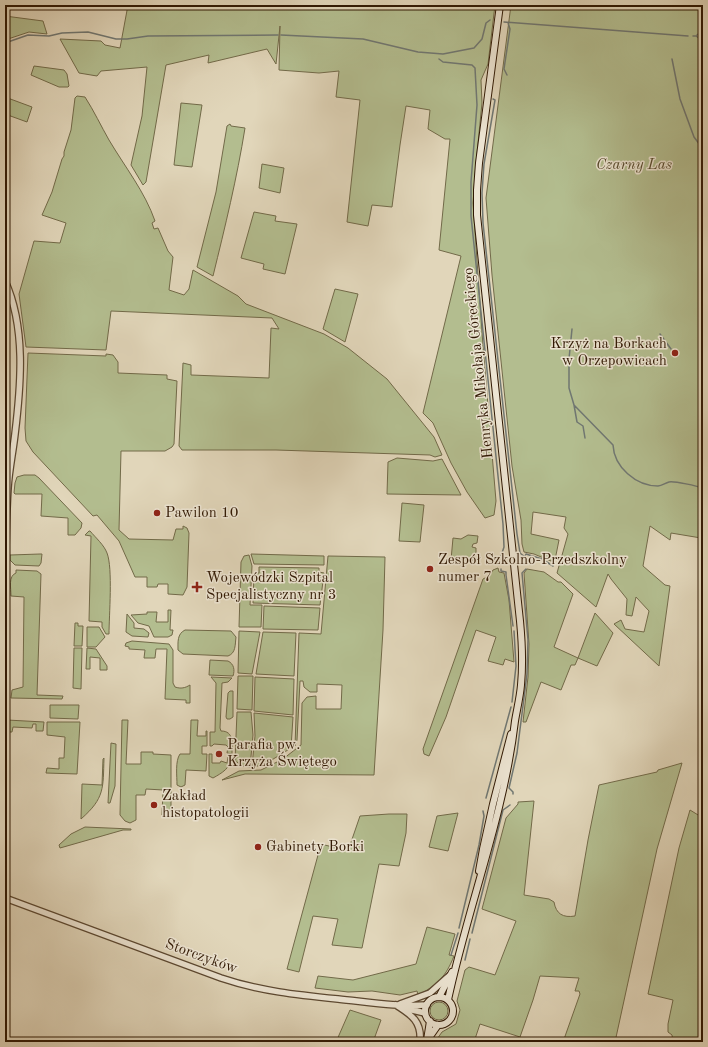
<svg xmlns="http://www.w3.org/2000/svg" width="708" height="1047" viewBox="0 0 708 1047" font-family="'Old Standard TT',serif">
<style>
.green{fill:#b3bd8f;stroke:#726a49}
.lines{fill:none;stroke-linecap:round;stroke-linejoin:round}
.stream{stroke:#707772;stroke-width:1.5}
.tertiary-casing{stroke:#5c4831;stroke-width:8}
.secondary-casing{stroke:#301803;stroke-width:8}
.tertiary{stroke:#ece4d2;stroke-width:5.5}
.secondary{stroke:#ece4d2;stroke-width:6}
.poi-dot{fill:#8f2418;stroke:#ece4d2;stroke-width:1.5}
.labels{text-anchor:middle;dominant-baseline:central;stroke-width:3;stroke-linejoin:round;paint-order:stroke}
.park-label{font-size:15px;font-style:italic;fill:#574a2d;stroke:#ece4d2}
.poi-label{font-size:15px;fill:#301803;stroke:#ece4d2;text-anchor:start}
.street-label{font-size:15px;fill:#301803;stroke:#ece4d2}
</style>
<rect width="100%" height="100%" fill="#e1d6ba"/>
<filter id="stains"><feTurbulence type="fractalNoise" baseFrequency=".005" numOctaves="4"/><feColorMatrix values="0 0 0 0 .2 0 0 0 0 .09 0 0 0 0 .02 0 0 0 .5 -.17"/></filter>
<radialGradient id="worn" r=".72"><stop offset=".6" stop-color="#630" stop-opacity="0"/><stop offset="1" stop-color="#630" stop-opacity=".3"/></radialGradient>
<path class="green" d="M 128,5 L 495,5 L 488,64 L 481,80 L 482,103 L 476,163 L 473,203 L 483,346 L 496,501 L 494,515 L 485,518 L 467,492 L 451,463 L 433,423 L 423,413 L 461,256 L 439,250 L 450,139 L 445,139 L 428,129 L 430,110 L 406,106 L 400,145 L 392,207 L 372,205 L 368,226 L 347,222 L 360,100 L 336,97 L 339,71 L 319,73 L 279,70 L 280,26 L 276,64 L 267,49 L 208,63 L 209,55 L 166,65 L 146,182 L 143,185 L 131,165 L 142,116 L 147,67 L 101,71 L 97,76 L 79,73 L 60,39 L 101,41 L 105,45 L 120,48 Z
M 511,5 L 703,5 L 703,542 L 701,541 L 701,538 L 671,533 L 670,540 L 650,526 L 643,566 L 665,585 L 670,586 L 659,666 L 614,624 L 621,620 L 625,629 L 644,632 L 649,611 L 636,597 L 632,616 L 626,615 L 627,599 L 611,579 L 608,574 L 596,607 L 557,573 L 568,534 L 564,528 L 566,517 L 533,512 L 531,534 L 559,540 L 555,560 L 551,561 L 534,554 L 524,552 L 522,544 L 521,520 L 512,466 L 492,275 L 486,198 Z
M 5,16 L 43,21 L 47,34 L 29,32 L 5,40 Z
M 34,66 L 64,70 L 67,74 L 69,86 L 68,87 L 59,87 L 31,75 Z
M 77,96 L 85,97 C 94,111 101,126 109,140 C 125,167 145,192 155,221 L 152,223 L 154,229 L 158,228 L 168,251 L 173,257 L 169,290 L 184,295 L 189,289 L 193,270 L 238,296 L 246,304 L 324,334 L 348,348 L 387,379 L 434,437 L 442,455 L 435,457 L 430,455 L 276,450 L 182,450 L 179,446 L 183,363 L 191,365 L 191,375 L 269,378 L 271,328 L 279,329 L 272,318 L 111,311 L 106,350 L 26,347 L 19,294 L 34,241 L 60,243 L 66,223 L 42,215 L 52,192 L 62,159 L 64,156 L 64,152 L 71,130 L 75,98 Z
M 5,97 L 32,107 L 27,122 L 5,114 Z
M 181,103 L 202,105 L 192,167 L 174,165 Z
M 230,124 L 231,126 L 245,128 C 237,178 225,227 213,276 L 197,267 L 216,192 L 227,126 Z
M 262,164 L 284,168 L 280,193 L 259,188 Z
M 254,212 L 276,216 L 275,221 L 297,224 L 285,274 L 263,269 L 264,264 L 241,258 Z
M 335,289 L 358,294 L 345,342 L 323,329 Z
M 28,353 L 106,356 L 106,354 L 113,355 L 118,362 L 118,373 L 167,375 L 167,379 L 177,381 L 174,444 L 172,447 L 165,451 L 121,451 L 119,530 L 129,539 L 173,540 L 176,529 L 183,529 L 183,526 L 187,528 L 189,533 L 187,587 L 183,595 L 168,594 L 168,584 L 158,584 L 157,587 L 147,587 L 147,577 L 135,577 L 119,541 L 97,515 L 93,516 L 33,452 L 26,441 L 25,428 Z
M 397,458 L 433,461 L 442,459 L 461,495 L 387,494 L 388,462 Z
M 24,475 L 35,475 L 39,478 L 82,523 L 81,528 L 75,535 L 68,535 L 68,518 L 41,516 L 42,494 L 15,494 L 14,493 L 15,483 L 17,477 Z
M 402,503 L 424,505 L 420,542 L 399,541 Z
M 89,531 L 90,531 C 96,538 104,545 107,553 C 113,568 109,616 109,634 L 106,634 L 102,627 L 102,622 L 89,621 L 91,536 L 85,535 Z
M 468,535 L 478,536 L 477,543 L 473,544 L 472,547 L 476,548 L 476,554 L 472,561 L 459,559 L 459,560 L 451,560 L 453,538 L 461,539 Z
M 40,554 L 42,554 L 41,563 L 39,566 L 15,565 L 10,560 L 10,555 Z
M 251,554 L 324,556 L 324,565 L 254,564 Z
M 249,555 L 252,566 L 250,605 L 262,605 L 261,627 L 239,627 L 241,562 L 244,556 Z
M 328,556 L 385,557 L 383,630 L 374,775 L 245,774 L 222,780 L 239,771 L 261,770 L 283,759 L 301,745 L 302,703 L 307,697 L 316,696 L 316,709 L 341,709 L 342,685 L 317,684 L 317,692 L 310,692 L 304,687 L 303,681 L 300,681 L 297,740 L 295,746 L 299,633 L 321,634 Z
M 259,567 L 319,568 L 319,572 L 324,573 L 320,605 L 253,603 L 254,573 L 259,573 Z
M 498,568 L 499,572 L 504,573 L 509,600 L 514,662 L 505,659 L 503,665 L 488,661 L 496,637 L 476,630 L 446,717 L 429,756 L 424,754 L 423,749 L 483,579 L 489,576 L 493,570 Z
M 527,569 L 544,572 L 558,582 L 561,582 L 573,594 L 554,647 L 578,658 L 595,613 L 613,633 L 597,666 L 578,658 L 575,665 L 571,665 L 561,690 L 541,682 L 526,722 L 523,722 L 528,677 L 529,644 L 524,573 Z
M 16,570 L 37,571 L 41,574 L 37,695 L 63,696 L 62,699 L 11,698 L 12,690 L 23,687 L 24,597 L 11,596 C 11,588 8,576 16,573 Z
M 264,606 L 320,608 L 318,630 L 263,629 Z
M 168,610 L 171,610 L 170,630 L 173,630 L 172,635 L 168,637 L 154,637 L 149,626 L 138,623 L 131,615 L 147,614 L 147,612 L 157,612 L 156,622 L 168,622 Z
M 127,614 L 134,623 L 134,628 L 144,629 L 149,633 L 148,637 L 132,636 L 126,632 Z
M 75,623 L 78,623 L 78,626 L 83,626 L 82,646 L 74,646 Z
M 87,627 L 99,627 L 105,637 L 96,647 L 87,647 Z
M 185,630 L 231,631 L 236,637 C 235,645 236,653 228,656 L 183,654 L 178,650 C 178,642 177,634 185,630 Z
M 239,631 L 260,632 L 252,674 L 238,673 Z
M 263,632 L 296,633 L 294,676 L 256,674 Z
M 132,641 L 169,644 L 173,650 L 173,683 L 175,687 C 181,689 185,688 190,685 L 190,703 L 186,703 L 186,700 L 165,699 L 167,649 L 156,649 L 155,658 L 144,658 L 145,650 L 129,649 L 129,647 L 125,646 L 126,643 Z
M 74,648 L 82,648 L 81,689 L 73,688 Z
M 87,648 L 96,649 L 107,666 L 107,670 L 100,670 L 100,658 L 90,657 L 90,669 L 86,669 Z
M 210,660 L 228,661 C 234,664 235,670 233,676 L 209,675 Z
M 238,676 L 253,676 L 252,710 L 237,709 Z
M 211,677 L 232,678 L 228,682 L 222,683 L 220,728 L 221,731 C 234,731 232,743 232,754 L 227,753 L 228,747 L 226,745 L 214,744 L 212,746 L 210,746 L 210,732 L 215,732 L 216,683 Z
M 255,677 L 294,679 L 293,715 L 254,711 Z
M 230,691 L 233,691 L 233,717 L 230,719 L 227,719 L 226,717 L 228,693 Z
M 50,705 L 79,705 L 78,719 L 50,718 Z
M 237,712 L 251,712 L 253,735 L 250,767 L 243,766 L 235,761 Z
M 254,713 L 293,717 L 291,748 L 262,766 L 252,766 L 255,736 Z
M 7,720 L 44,722 L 43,731 L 36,731 L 36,724 L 33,724 L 32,728 L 13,727 L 12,732 L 9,732 L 6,731 Z
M 122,720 L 128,720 L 126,764 L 141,764 L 141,752 L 153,752 L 153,754 L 171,755 L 171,811 L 168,814 L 162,815 L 163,790 L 146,789 L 145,795 L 136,795 L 136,820 L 130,823 L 125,821 L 120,815 Z
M 191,720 L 198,720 L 197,736 L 206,736 L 206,731 L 207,731 L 207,746 L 202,746 L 202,754 L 207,754 L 206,771 L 186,770 L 185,785 L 181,787 L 177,785 C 177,776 175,761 180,754 L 190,754 Z
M 47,722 L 80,722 L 77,774 L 46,773 L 47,768 L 59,769 L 59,758 L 64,758 L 65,737 L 47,735 Z
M 111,743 L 116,744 L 115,786 L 110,803 L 108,803 Z
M 209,754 L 212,754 L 212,763 L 220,763 L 221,761 L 227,763 L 228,757 L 231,757 C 231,768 222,773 213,778 L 209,776 Z
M 104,758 C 103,788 105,798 81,819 L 82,784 L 102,785 L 103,759 Z
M 682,763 L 657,849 L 615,1042 L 563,1042 L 580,994 L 579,991 L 575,991 L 579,978 L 540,976 L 533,1000 L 520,1037 L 480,1024 L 474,1042 L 435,1042 L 442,1032 L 456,1024 L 460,1010 L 457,1001 L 465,970 L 469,967 L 495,975 L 516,921 L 482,909 L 506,818 L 518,804 L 518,802 L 534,801 L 524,895 L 549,899 L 554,902 C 556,914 563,918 575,916 L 588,840 L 599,785 L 657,772 L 658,770 Z
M 690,810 L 703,818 L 703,1038 L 700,1042 L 673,1042 L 672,1035 L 668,1032 L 668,1024 L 673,1000 L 648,994 L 679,848 Z
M 458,813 L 448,851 L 429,847 L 437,816 Z
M 389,814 L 407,814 L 406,833 L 399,866 L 379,864 L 362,948 L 332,945 L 338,919 L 313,916 L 299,972 L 287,969 L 321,844 L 348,851 L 360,816 Z
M 85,827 L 131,829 L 131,830 L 123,830 L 60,848 L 59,845 L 71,834 Z
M 427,927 L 455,934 L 449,955 L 454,956 C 446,976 438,985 418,995 L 417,991 L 400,995 L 372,991 L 348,992 L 315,988 L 318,976 L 353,980 L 416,964 Z
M430 1011a9 9 0 1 1 18 0a9 9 0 1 1-18 0Z
M 350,1010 L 381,1020 L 373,1042 L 336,1042 Z"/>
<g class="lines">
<path class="stream" d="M 504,22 L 688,36
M 281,35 L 363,39 L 418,52 L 443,54 L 474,48 L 482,39 L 486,23 L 490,20
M 697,35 L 703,30
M 693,36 L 696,36 L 703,41
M 5,43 L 28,35 L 49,36 L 62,33 L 88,32 L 116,39 L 127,39 L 148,36 L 278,35
M 439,59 L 443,62 L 472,65 L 475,68 L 477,105 L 471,182 L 471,216 L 503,524 L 504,547 L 501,556
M 672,59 L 680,99 L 694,137 L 703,149
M 507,75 L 504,69 L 510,29 L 508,23
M 493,99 L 495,100 L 484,164 L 482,193 L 483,223 L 517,534 L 520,553 L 525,557
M 572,329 L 569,359 L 569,388 L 574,405 L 613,445 C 614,467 636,486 658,486 C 662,486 665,483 669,482 C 675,481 697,486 703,488
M 660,334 L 671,349
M 574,405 L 577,422 L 583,426 L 585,438
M 701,536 L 703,521
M 525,556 L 526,554 L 542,559 L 553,566
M 501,569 L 501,571 L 506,572 L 506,575 L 513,626
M 512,702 L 516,666 L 514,631
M 513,794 L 513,792 L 509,788 L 517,753 L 527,674 L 528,640 L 522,573 L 526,569
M 486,798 L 511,707
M 459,928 L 479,845 L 484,816 L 483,811
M 472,933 L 503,810 L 510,805
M 451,955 L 458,933
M 465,960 L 470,939"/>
<defs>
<path id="tertiary" d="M 5,281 C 26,327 21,385 15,434 C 13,452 9,470 8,488 C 5,535 6,582 5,628
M 5,898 L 221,978 C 259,991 298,995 338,999 C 368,1002 397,1007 427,1005
M 400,1004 L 430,993 L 449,976
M 396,1005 C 412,1015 422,1022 420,1042
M 404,1008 L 425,1013"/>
<path id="secondary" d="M 479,871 L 483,849 L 493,804 L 511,734
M 439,997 L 452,972
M425 1011a14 14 0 1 1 28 0a14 14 0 1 1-28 0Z
M 448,1000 C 468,906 504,816 515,721 C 517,709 520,697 521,685 C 523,664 522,642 520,621 L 477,215 L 477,190 L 479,163 L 500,5
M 427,1040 L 430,1021
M 426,1042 L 438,1025"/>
</defs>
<use href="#tertiary" class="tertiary-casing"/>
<use href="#secondary" class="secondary-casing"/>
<use href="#tertiary" class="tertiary"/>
<use href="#secondary" class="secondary"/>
</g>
<g class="poi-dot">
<circle cx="675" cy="353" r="4"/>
<circle cx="157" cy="513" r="4"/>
<circle cx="430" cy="569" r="4"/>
<path d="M195 581h4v4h4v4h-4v4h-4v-4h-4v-4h4z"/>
<circle cx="219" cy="754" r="4"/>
<circle cx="154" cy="805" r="4"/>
<circle cx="258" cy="847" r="4"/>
</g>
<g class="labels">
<g class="park-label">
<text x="634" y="165">Czarny Las</text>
</g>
<g class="poi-label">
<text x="667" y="344" text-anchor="end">Krzyż na Borkach<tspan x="667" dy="17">w Orzepowicach</tspan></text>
<text x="165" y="513">Pawilon 10</text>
<text x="438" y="560">Zespół Szkolno-Przedszkolny<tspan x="438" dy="17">numer 7</tspan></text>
<text x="206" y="578">Wojewódzki Szpital<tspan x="206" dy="17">Specjalistyczny nr 3</tspan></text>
<text x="227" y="745">Parafia pw.<tspan x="227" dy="17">Krzyża Świętego</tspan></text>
<text x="162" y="796">Zakład<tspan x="162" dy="17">histopatologii</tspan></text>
<text x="266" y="847">Gabinety Borki</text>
</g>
<g class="street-label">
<text transform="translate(479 363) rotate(-96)">Henryka Mikołaja Góreckiego</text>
<text transform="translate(201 957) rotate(20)">Storczyków</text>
</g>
</g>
<rect width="708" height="1047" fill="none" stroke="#e1d6ba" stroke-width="20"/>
<rect x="6" y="6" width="696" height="1035" fill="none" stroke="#301803" stroke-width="2"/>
<rect x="10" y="10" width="688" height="1027" fill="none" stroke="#301803"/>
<rect width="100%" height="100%" filter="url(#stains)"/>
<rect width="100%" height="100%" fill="url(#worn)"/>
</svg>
